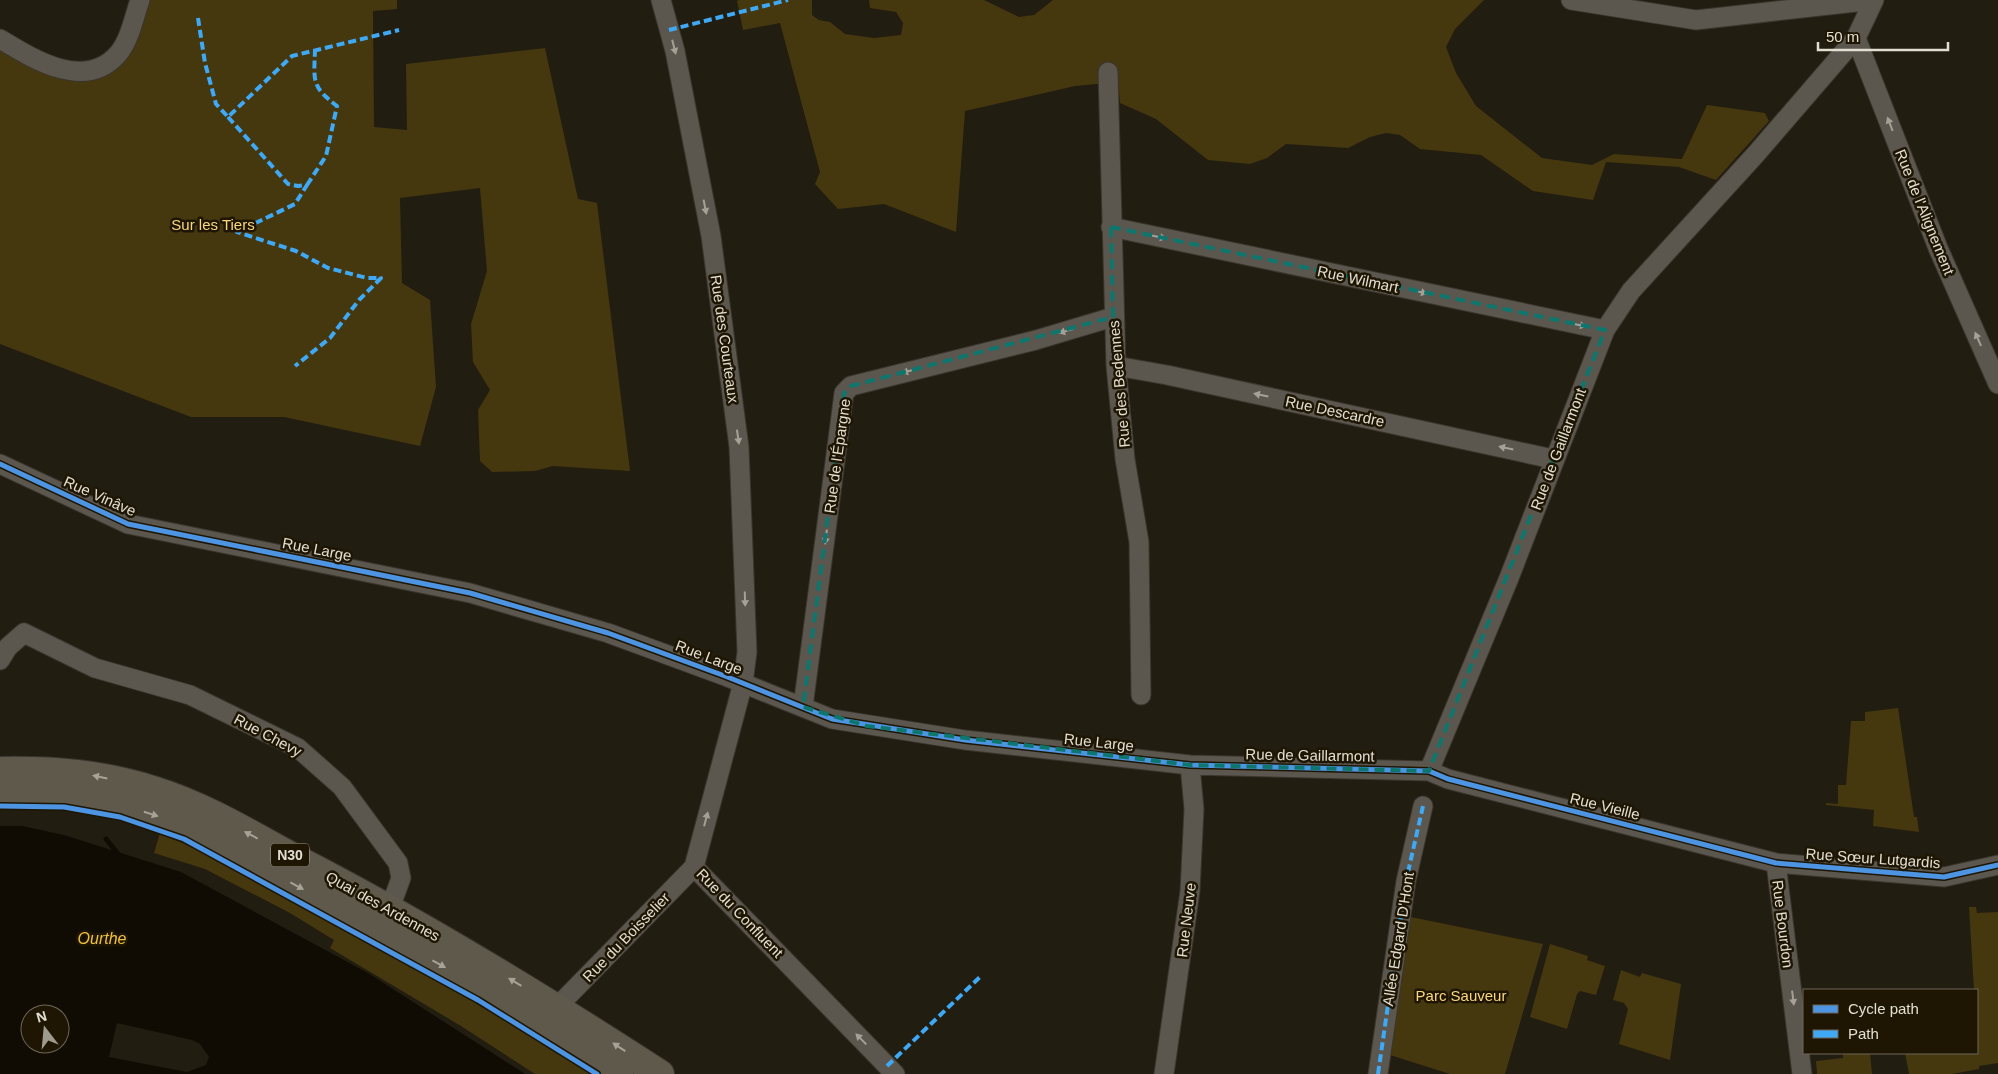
<svg xmlns="http://www.w3.org/2000/svg" width="1998" height="1074" viewBox="0 0 1998 1074" font-family="Helvetica,sans-serif">
<style>
.green{fill:#45370e}
.water{fill:#110c03;fill-rule:evenodd}
.lines{fill:none;stroke-linecap:round;stroke-linejoin:round}
.stream{stroke:#110c03;stroke-width:5}
.street-casing{stroke:#3a362e;stroke-width:21}
.primary-casing{stroke:#3a362e;stroke-width:30}
.street{stroke:#5b574e;stroke-width:19}
.primary{stroke:#5e594b;stroke-width:28}
.quiet{stroke:#3fa9f5;stroke-width:4;stroke-dasharray:8 4;stroke-linecap:butt}
.cycleway-casing{stroke:#1e1603;stroke-width:8}
.cycleway{stroke:#4d94e3;stroke-width:5}
.oneway{fill:#a6a197}
.oneway2{fill:#a7a295}
.marked{fill:none;stroke:#0f766e;stroke-width:4;stroke-dasharray:10 6;stroke-linejoin:round}
.labels{text-anchor:middle;dominant-baseline:central;stroke-width:5;stroke-linejoin:round;paint-order:stroke}
.shield{fill:#1e1603;stroke:#a8a294;stroke-width:1}
.shield-label{font-size:14px;font-weight:bold;fill:#e3ded2}
.street-label{font-size:15px;fill:#e3ded2;stroke:#1e1603}
.park-label{font-size:15px;fill:#fbd67a;stroke:#1e1603}
.water-label{font-size:16px;font-style:italic;fill:#edc03e;stroke:#1e1603}
</style>
<rect width="100%" height="100%" fill="#221d11"/>
<path class="green" d="M 145,0 L 397,0 L 397,9 L 373,11 L 374,127 L 407,130 L 406,64 L 545,48 L 578,199 L 597,203 L 630,471 L 553,466 L 535,471 L 492,472 L 480,461 L 478,410 L 490,390 L 473,362 L 471,324 L 487,271 L 480,188 L 400,198 L 402,283 L 430,300 L 436,387 L 420,446 L 284,417 L 191,417 L 0,344 L 0,48 L 104,71 Z
M 739,0 L 812,0 L 812,15 L 819,20 L 830,22 L 845,34 L 874,38 L 901,35 L 903,23 L 896,12 L 870,8 L 869,0 L 984,0 L 1019,17 L 1034,15 L 1053,0 L 1484,0 L 1455,29 L 1446,47 L 1456,73 L 1476,106 L 1542,158 L 1592,165 L 1614,154 L 1682,159 L 1707,105 L 1765,113 L 1769,121 L 1716,180 L 1679,167 L 1606,162 L 1593,200 L 1533,191 L 1481,155 L 1420,149 L 1400,135 L 1386,133 L 1370,137 L 1348,148 L 1286,144 L 1267,158 L 1250,164 L 1208,160 L 1156,119 L 1120,103 L 1118,82 L 1075,86 L 965,111 L 956,232 L 884,204 L 838,209 L 815,184 L 820,172 L 780,23 L 743,30 L 737,1 Z
M 1898,708 L 1914,817 L 1917,817 L 1919,832 L 1873,826 L 1874,810 L 1826,805 L 1826,803 L 1838,804 L 1838,785 L 1846,785 L 1851,721 L 1865,721 L 1865,712 Z
M 160,833 C 221,859 278,892 336,924 C 422,971 509,1019 591,1074 L 535,1074 L 461,1026 L 330,948 L 334,940 L 290,913 L 205,869 L 154,853 Z
M 1969,907 L 1976,907 L 1977,913 L 1998,912 L 1998,1063 L 1979,1066 L 1979,1069 L 1952,1074 L 1909,1074 L 1905,1053 L 1977,1053 L 1977,990 L 1974,990 Z
M 1406,916 L 1543,944 L 1505,1074 L 1450,1074 L 1390,1055 Z
M 1550,944 L 1588,956 L 1587,960 L 1605,966 L 1596,995 L 1580,991 L 1577,994 L 1567,1029 L 1530,1017 Z
M 1621,970 L 1640,977 L 1642,973 L 1681,984 L 1670,1060 L 1619,1044 L 1628,1009 L 1624,1003 L 1613,1000 Z
M 1843,1053 L 1870,1053 L 1872,1074 L 1817,1074 L 1816,1061 L 1843,1058 Z"/>
<path class="water" d="M 22,826 L 64,835 L 181,872 L 368,973 L 525,1074 L 0,1074 L 0,826 ZM 30,1014 L 60,1014 L 60,1044 L 30,1044 ZM 117,1023 L 192,1040 L 200,1044 L 209,1057 L 206,1065 L 187,1072 L 109,1057 Z"/>
<g class="lines">
<path class="stream" d="M 106,839 L 119,855"/>
<defs>
<path id="street" d="M 1571,0 L 1696,20 L 1874,0
M 1856,38 L 1938,248 L 1998,384
M 0,39 C 33,59 85,92 118,54 C 130,40 134,17 140,0
M 1108,72 L 1116,366 L 1125,459 L 1139,542 L 1141,695
M 1111,227 L 1605,330
M 1116,366 L 1167,375 L 1553,459
M 0,464 L 128,524 L 470,593 L 608,633 L 725,676 L 832,719 L 965,740 L 1190,765 L 1429,771 L 1448,779 L 1776,863 L 1944,877 L 1998,865
M 0,660 L 8,647 L 24,633 L 95,668 L 190,695 L 298,748 L 342,787 L 398,863 L 401,878 L 390,908
M 803,707 L 844,393 L 851,386 L 1036,340 L 1113,317
M 1429,771 L 1509,578 L 1605,330 L 1631,291 L 1756,154 L 1856,38 L 1874,0
M 1776,863 L 1802,1074
M 694,867 L 895,1074
M 557,1007 L 694,867 L 743,683 L 747,652 L 739,447 L 711,236 L 675,51 L 661,0
M 1164,1074 L 1190,891 L 1194,809 L 1190,765
M 1378,1074 L 1406,881 L 1423,806"/>
<path id="primary" d="M 0,771 C 54,770 105,774 156,791 C 207,807 255,837 302,862 C 426,926 543,998 660,1074
M 0,795 C 46,788 109,798 153,814 C 211,835 265,869 319,898 C 421,953 522,1009 619,1074"/>
</defs>
<use href="#street" class="street-casing"/>
<use href="#primary" class="primary-casing"/>
<use href="#street" class="street"/>
<use href="#primary" class="primary"/>
<path class="quiet" d="M 198,18 L 205,63 L 216,104 L 228,117 L 292,56 L 399,30
M 669,30 L 788,0
M 228,117 L 288,184 L 298,186 L 307,185 L 295,204 L 237,232 L 296,251 L 328,268 L 367,278 L 381,278 L 359,300 L 330,338 L 295,366
M 307,185 L 326,156 L 337,106 C 311,86 314,81 315,50
M 887,1066 L 981,976
M 1378,1074 L 1406,881 L 1423,806"/>
<defs>
<path id="cycleway" d="M 0,464 L 128,524 L 470,593 L 608,633 L 725,676 L 832,719 L 965,740 L 1190,765 L 1429,771 L 1448,779 L 1776,863 L 1944,877 L 1998,865
M 0,806 L 64,807 L 120,817 L 184,839 L 478,1000 L 597,1074"/>
</defs>
<use href="#cycleway" class="cycleway-casing"/>
<use href="#cycleway" class="cycleway"/>
</g>
<defs><path id="oneway-solid" d="M-6-.8H1V-3.2L6.5 0L1 3.2V.8H-6Z" transform="scale(1.25)"/></defs>
<g class="oneway">
<use href="#oneway-solid" transform="translate(674 47) rotate(76)"/>
<use href="#oneway-solid" transform="translate(1890 124) rotate(-111)"/>
<use href="#oneway-solid" transform="translate(705 207) rotate(79)"/>
<use href="#oneway-solid" transform="translate(1159 237) rotate(12)"/>
<use href="#oneway-solid" transform="translate(1420 292) rotate(12)"/>
<use href="#oneway-solid" transform="translate(1579 325) rotate(11)"/>
<use href="#oneway-solid" transform="translate(1066 331) rotate(164)"/>
<use href="#oneway-solid" transform="translate(1978 339) rotate(-114)"/>
<use href="#oneway-solid" transform="translate(909 371) rotate(166)"/>
<use href="#oneway-solid" transform="translate(1261 395) rotate(-168)"/>
<use href="#oneway-solid" transform="translate(738 437) rotate(82)"/>
<use href="#oneway-solid" transform="translate(1506 448) rotate(-168)"/>
<use href="#oneway-solid" transform="translate(826 537) rotate(97)"/>
<use href="#oneway-solid" transform="translate(745 599) rotate(88)"/>
<use href="#oneway-solid" transform="translate(706 819) rotate(-75)"/>
<use href="#oneway-solid" transform="translate(1793 998) rotate(83)"/>
<use href="#oneway-solid" transform="translate(861 1039) rotate(-134)"/>
</g>
<g class="oneway2">
<use href="#oneway-solid" transform="translate(100 777) rotate(-168)"/>
<use href="#oneway-solid" transform="translate(151 814) rotate(18)"/>
<use href="#oneway-solid" transform="translate(251 835) rotate(-152)"/>
<use href="#oneway-solid" transform="translate(297 886) rotate(28)"/>
<use href="#oneway-solid" transform="translate(439 964) rotate(29)"/>
<use href="#oneway-solid" transform="translate(515 982) rotate(-149)"/>
<use href="#oneway-solid" transform="translate(619 1047) rotate(-147)"/>
</g>
<path class="marked" d="M 1111,227 L 1605,330 L 1429,771 L 1190,765 L 867,726 L 803,707 L 844,393 L 851,386 L 1113,317 Z"/>
<g class="labels">
<rect class="shield" x="271" y="843.5" width="38" height="23" rx="4"/>
<g class="shield-label">
<text x="290" y="855">N30</text>
</g>
<g class="street-label">
<text transform="translate(1925 212) rotate(68)">Rue de l'Alignement</text>
<text transform="translate(1358 279) rotate(12)">Rue Wilmart</text>
<text transform="translate(725 339) rotate(82)">Rue des Courteaux</text>
<text transform="translate(1119 384) rotate(-95)">Rue des Bedennes</text>
<text transform="translate(1335 411) rotate(12)">Rue Descardre</text>
<text transform="translate(1558 449) rotate(-69)">Rue de Gaillarmont</text>
<text transform="translate(837 456) rotate(-82)">Rue de l'Épargne</text>
<text transform="translate(100 496) rotate(24)">Rue Vinâve</text>
<text transform="translate(317 549) rotate(11)">Rue Large</text>
<text transform="translate(709 657) rotate(21)">Rue Large</text>
<text transform="translate(268 735) rotate(28)">Rue Chevy</text>
<text transform="translate(1099 742) rotate(6)">Rue Large</text>
<text transform="translate(1310 755) rotate(1)">Rue de Gaillarmont</text>
<text transform="translate(1605 806) rotate(14)">Rue Vieille</text>
<text transform="translate(1873 858) rotate(4)">Rue Sœur Lutgardis</text>
<text transform="translate(383 906) rotate(29)">Quai des Ardennes</text>
<text transform="translate(740 913) rotate(46)">Rue du Confluent</text>
<text transform="translate(1186 920) rotate(-83)">Rue Neuve</text>
<text transform="translate(1783 924) rotate(83)">Rue Bourdon</text>
<text transform="translate(626 937) rotate(-46)">Rue du Boisselier</text>
<text transform="translate(1398 939) rotate(-81)">Allée Edgard D'Hont</text>
</g>
<g class="park-label">
<text x="213" y="224">Sur les Tiers</text>
<text x="1461" y="995">Parc Sauveur</text>
</g>
<g class="water-label">
<text x="102" y="938">Ourthe</text>
</g>
</g>
<rect x="1803" y="989" width="175" height="65" fill="#1e1603" stroke="#6d6656"/>
<rect x="1813" y="1005" width="25" height="8" fill="#4d94e3" stroke="#6d6656"/>
<text x="1848" y="1014" font-size="15" fill="#e3ded2">Cycle path</text>
<rect x="1813" y="1030" width="25" height="8" fill="#3fa9f5" stroke="#6d6656"/>
<text x="1848" y="1039" font-size="15" fill="#e3ded2">Path</text>
<g transform="translate(45 1029) rotate(344)"><circle r="24" fill="#1e1603" stroke="#6d6656"/>
<path d="M0-4L9 19L0 12L-9 19Z" fill="#9f9a8e"/>
<text y="-8" font-size="14" font-weight="bold" text-anchor="middle" fill="#e3ded2">N</text>
</g>
<path d="M1818 42v8h130v-8" fill="none" stroke="#e3ded2" stroke-width="2.5"/>
<text x="1826" y="42" font-size="15" fill="#e3ded2" stroke="#1e1603" stroke-width="4" paint-order="stroke">50 m</text>
</svg>
